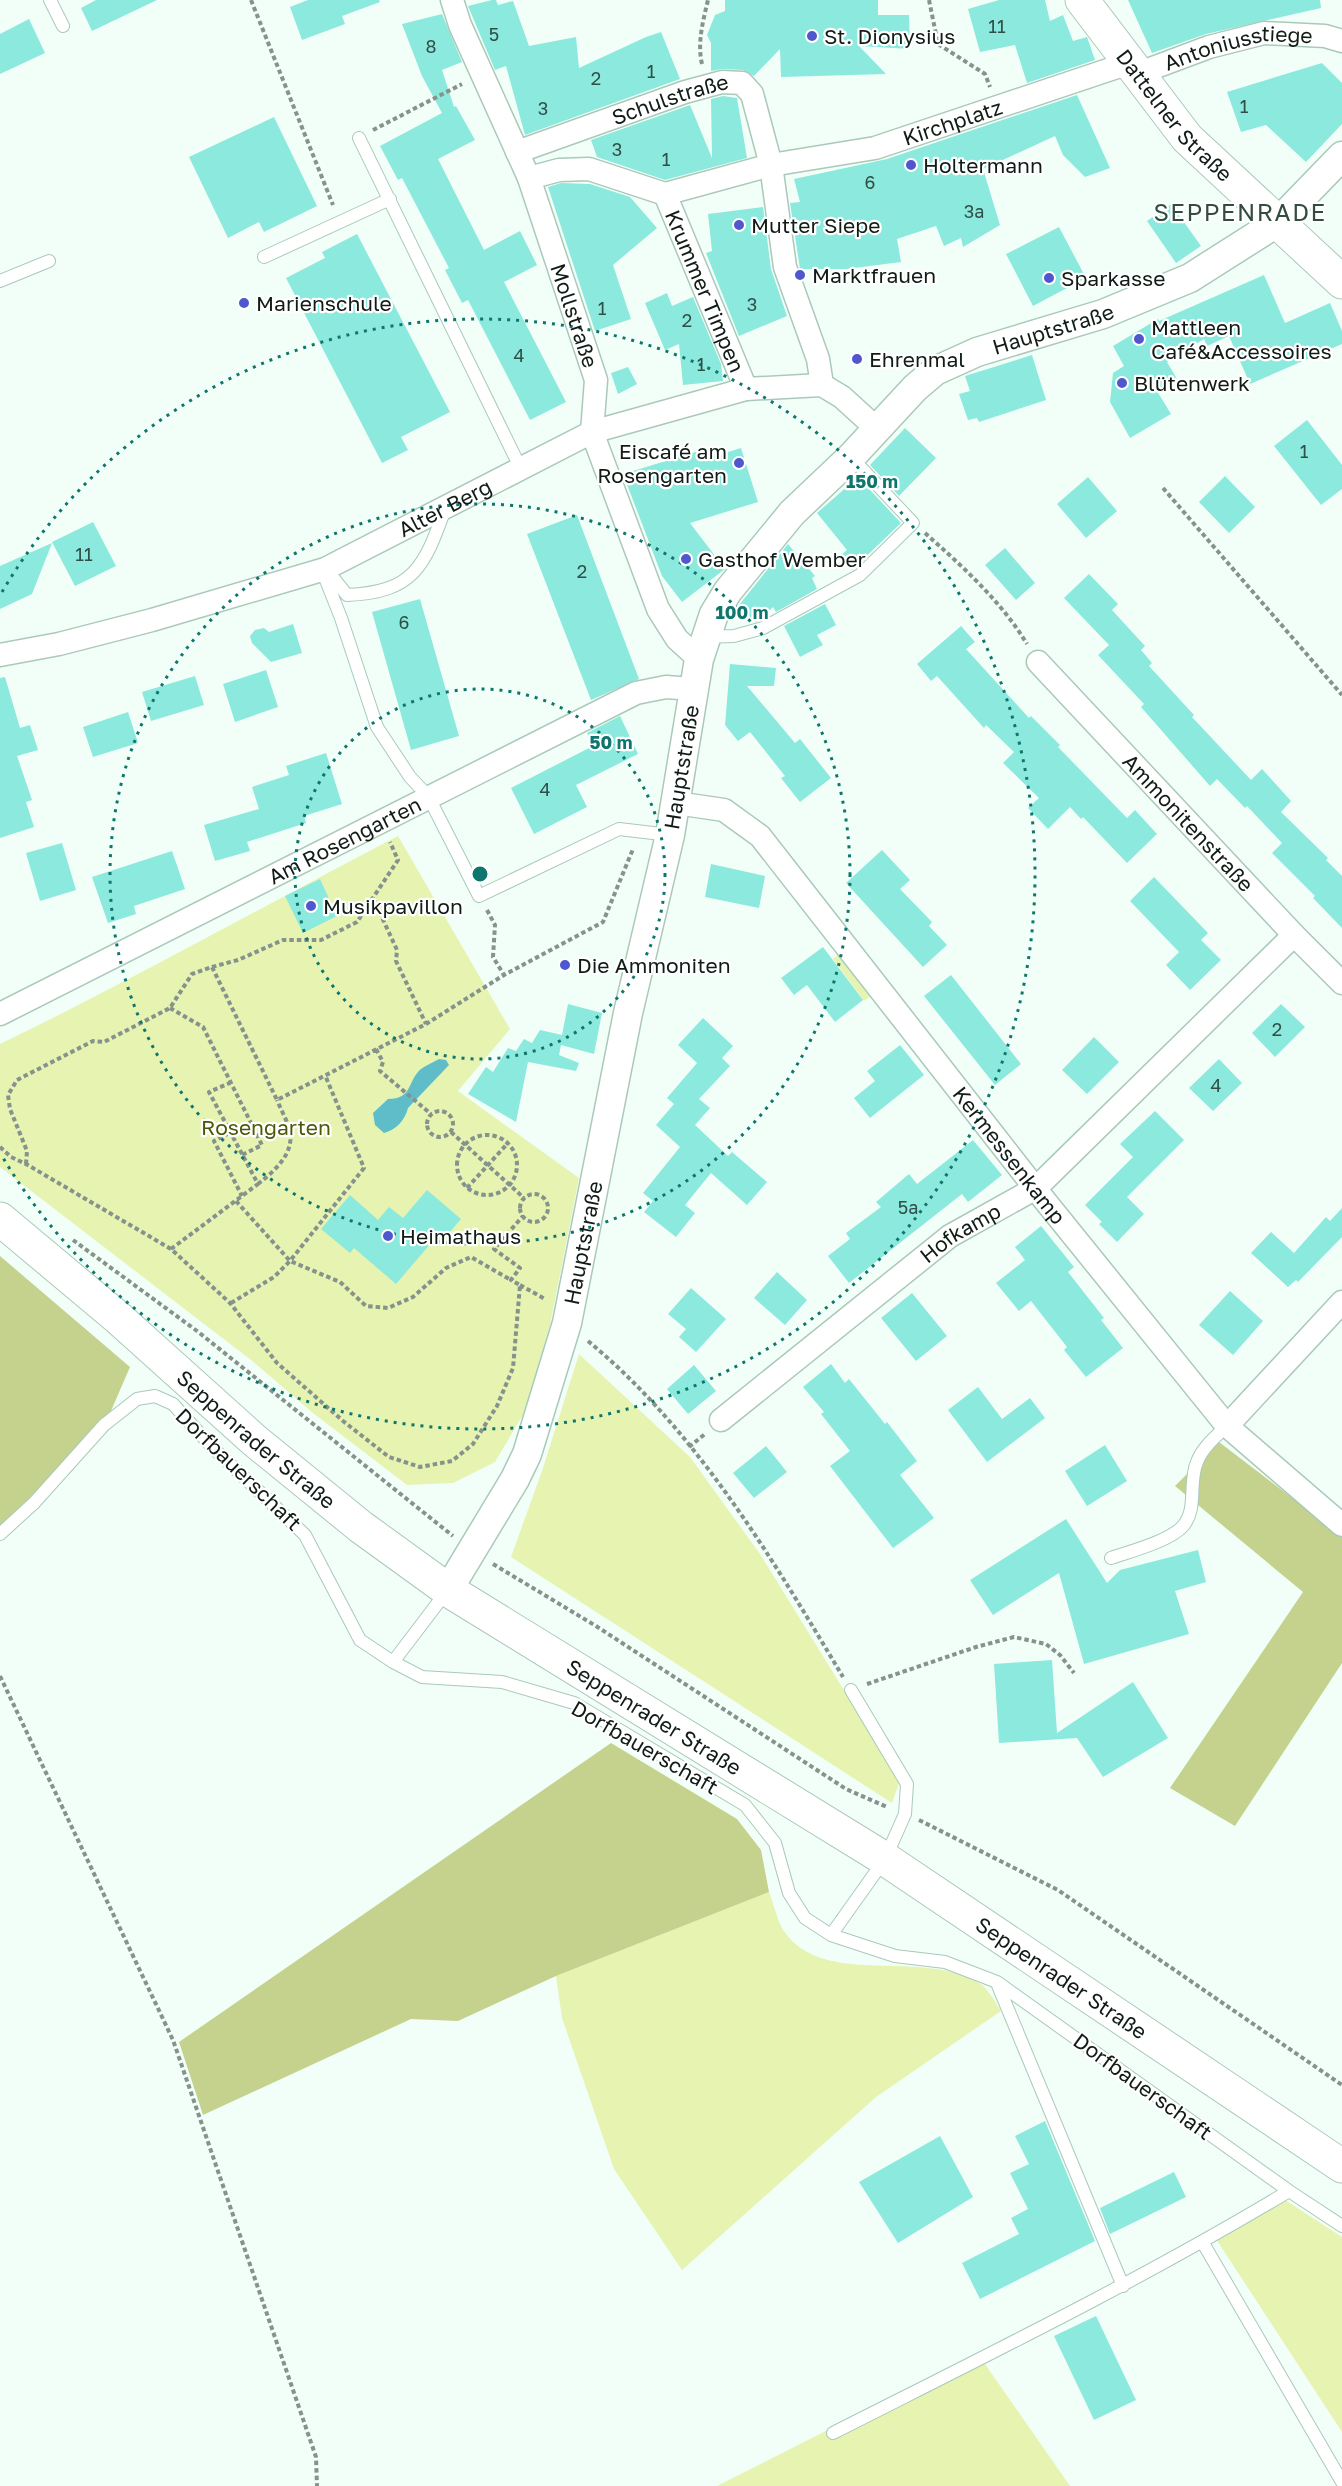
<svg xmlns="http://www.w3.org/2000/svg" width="1342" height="2486" viewBox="0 0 1342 2486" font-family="'Golos Text',sans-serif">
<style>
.green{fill:#e6f3b1}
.forest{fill:#c4d28e}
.water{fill:#5fbdca}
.building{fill:#8ce9dd}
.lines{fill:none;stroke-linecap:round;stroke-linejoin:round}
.service-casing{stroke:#aac9b9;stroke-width:14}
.minor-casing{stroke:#aac9b9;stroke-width:25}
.tertiary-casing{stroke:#aac9b9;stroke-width:31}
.primary-casing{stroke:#aac9b9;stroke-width:35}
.path{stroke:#86928c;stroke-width:4;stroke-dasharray:4.5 3;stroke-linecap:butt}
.service{stroke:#fff;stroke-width:12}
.minor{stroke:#fff;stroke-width:22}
.tertiary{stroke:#fff;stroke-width:28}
.primary{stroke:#fff;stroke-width:33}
.ring{fill:none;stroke:#0f766e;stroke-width:3;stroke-dasharray:3 6}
.poi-dot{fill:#5057ce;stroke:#fff;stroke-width:2}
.labels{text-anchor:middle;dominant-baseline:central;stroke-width:4.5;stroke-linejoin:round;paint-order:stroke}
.number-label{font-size:18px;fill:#304f48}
.poi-label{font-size:21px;fill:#111c16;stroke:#fff;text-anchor:start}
.street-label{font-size:21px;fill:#111c16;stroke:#fff}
.park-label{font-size:21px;fill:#4d5808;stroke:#fff}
.quarter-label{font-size:24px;letter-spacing:1.5px;fill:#324d3f;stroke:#fff}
.centre{fill:#0f766e;stroke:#fff;stroke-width:3}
.ring-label{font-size:18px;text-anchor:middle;font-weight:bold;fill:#0f766e;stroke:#fff;stroke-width:4.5;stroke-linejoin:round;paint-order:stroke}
</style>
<rect width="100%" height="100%" fill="#f2fff8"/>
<path class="green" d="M 398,836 L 510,1029 L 458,1091 L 579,1178 L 550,1325 L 524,1413 L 495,1462 L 453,1483 L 407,1485 L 313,1413 L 251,1360 L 0,1167 L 0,1044 C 135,979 265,905 398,836 Z
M 840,953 L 872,995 L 864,1001 L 833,959 Z
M 579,1354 L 690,1457 L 760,1554 L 900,1781 L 892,1803 L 511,1557 L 542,1471 Z
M 769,1892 C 774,1904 777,1921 784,1931 C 824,1990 924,1946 982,1985 C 989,1991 996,2003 1001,2011 L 876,2097 L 682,2270 L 614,2169 L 562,2018 L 556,1976 Z
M 1282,2198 L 1342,2237 L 1342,2432 L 1216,2239 Z
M 978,2354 L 1070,2486 L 717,2486 Z"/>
<path class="forest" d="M 0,1256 L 130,1367 L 104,1427 L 0,1533 Z
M 1219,1442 L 1342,1536 L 1342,1663 L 1235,1826 L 1170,1788 L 1303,1592 L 1175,1486 Z
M 611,1743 L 737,1819 L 761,1850 L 769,1892 L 556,1976 L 458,2021 L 411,2019 L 203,2115 L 179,2042 Z"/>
<path class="water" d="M 439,1059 L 446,1060 L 449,1065 L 408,1108 C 405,1120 396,1130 384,1133 L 375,1125 L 373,1113 L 388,1099 C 413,1099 407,1081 421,1069 C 426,1065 434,1062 439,1059 Z"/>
<path class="building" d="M 96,0 L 157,0 L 92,31 L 81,8 Z
M 308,0 L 379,0 L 380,2 L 342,16 L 345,24 L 302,40 L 290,7 Z
M 492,0 L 496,0 L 498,5 L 513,1 L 529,46 L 576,37 L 579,68 L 646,37 L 661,32 L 680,79 L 525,135 L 506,66 L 495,70 L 468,6 Z
M 725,0 L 878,0 L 878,15 L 909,15 L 910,49 L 859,46 L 886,74 L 781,77 L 780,49 L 754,76 L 743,70 L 722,69 L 711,71 L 711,43 L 707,35 L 715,15 L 725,11 Z
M 999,0 L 1045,0 L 1050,21 L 1063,15 L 1073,41 L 1087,37 L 1095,60 L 1027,83 L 1015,45 L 980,52 L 968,9 Z
M 1128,0 L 1320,0 L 1321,8 L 1206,34 L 1152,53 Z
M 442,14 L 462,62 L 442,70 L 454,107 L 456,106 L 475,140 L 438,159 L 484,250 L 520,231 L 537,265 L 504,282 L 566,402 L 530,420 L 468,300 L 462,303 L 445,270 L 449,268 L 402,178 L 398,180 L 380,146 L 442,113 L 422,76 L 402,24 Z
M 29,19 L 45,53 L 0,74 L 0,34 Z
M 1322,63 L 1342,83 L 1342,124 L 1306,162 L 1266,125 L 1241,132 L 1227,92 Z
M 1077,95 L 1110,168 L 1085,177 L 1063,155 L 1055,136 L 983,169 L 1000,225 L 963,247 L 961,238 L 944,246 L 936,226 L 897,239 L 901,262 L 846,269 L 800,269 L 790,203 L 800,202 L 794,179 L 887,159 Z
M 723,96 L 737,98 L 747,158 L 665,180 L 597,157 L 591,140 L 690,105 L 712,158 L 711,99 Z
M 274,117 L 317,206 L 264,232 L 259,222 L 228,238 L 189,157 Z
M 561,183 L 590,184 L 630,197 L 657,228 L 613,265 L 631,319 L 595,331 L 548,187 Z
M 1171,204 L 1201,246 L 1176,263 L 1147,221 Z
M 763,207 L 771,269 L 787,316 L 739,336 L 706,253 L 712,251 L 708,214 Z
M 1059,227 L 1086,278 L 1033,306 L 1006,254 Z
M 357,234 L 450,412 L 401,437 L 408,450 L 382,463 L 286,278 L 325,258 L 322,252 Z
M 1264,275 L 1285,323 L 1330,303 L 1342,331 L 1342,344 L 1250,384 L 1229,336 L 1207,346 L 1204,339 L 1167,362 L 1177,379 L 1157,391 L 1171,414 L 1130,438 L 1110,402 L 1113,373 L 1124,366 L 1113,346 L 1158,319 L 1159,321 Z
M 667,293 L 672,306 L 693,297 L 721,364 L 723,381 L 683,385 L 679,344 L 665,350 L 645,303 Z
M 1032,355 L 1046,400 L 979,422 L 977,418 L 968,420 L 959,394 L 970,391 L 965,376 Z
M 628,367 L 637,384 L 618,394 L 611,373 Z
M 1307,420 L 1342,465 L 1342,489 L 1321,505 L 1274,446 Z
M 905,428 L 936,458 L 899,496 L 870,465 Z
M 712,447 L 715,456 L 741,448 L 758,502 L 690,523 L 725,569 L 682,602 L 662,576 L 623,474 Z
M 1225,476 L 1255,507 L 1229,533 L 1199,502 Z
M 858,477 L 901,523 L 852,570 L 840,556 L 847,550 L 817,513 Z
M 1088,477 L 1117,511 L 1086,538 L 1057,504 Z
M 577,515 L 639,679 L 591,700 L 527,534 Z
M 93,522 L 116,566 L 75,586 L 52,542 Z
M 52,543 L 32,594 L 0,609 L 0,566 Z
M 788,544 L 815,576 L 812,578 L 817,589 L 776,612 L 773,607 L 760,620 L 755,622 L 739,605 Z
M 1005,548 L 1035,583 L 1016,600 L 985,565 Z
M 1089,574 L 1118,604 L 1112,610 L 1145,646 L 1141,650 L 1152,663 L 1149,666 L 1194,715 L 1192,717 L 1251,780 L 1262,769 L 1291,801 L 1281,812 L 1328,858 L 1326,860 L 1342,876 L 1342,928 L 1313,898 L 1315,896 L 1272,853 L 1282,843 L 1247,806 L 1245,808 L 1217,779 L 1210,786 L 1141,707 L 1144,704 L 1098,655 L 1109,645 L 1064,598 Z
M 420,599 L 459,736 L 411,750 L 372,612 Z
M 825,604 L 836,625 L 817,635 L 823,645 L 800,657 L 784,626 Z
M 293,624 L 302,653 L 271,662 L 252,643 L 250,636 L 255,630 L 264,628 L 269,632 Z
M 961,626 L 975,642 L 966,649 L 1029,718 L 1031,716 L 1060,745 L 1058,747 L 1127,818 L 1135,810 L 1157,834 L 1127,863 L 1083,817 L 1081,819 L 1070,807 L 1048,829 L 1028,808 L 1039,798 L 1003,763 L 1014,752 L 986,725 L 984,728 L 937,676 L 931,681 L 917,664 Z
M 730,664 L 776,668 L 774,686 L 747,686 L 795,743 L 800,739 L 831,778 L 800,802 L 781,778 L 785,776 L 750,732 L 738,741 L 725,725 Z
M 266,670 L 278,707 L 235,722 L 223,684 Z
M 195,676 L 204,705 L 151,721 L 142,692 Z
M 5,677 L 20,728 L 30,725 L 38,750 L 17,756 L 32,800 L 26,802 L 34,827 L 0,838 L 0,678 Z
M 128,712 L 138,743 L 93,757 L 83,727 Z
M 620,716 L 638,754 L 576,785 L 587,807 L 534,834 L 511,788 L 593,746 L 587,733 Z
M 326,753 L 342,804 L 304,816 L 306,823 L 247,842 L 250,851 L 215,861 L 204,825 L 259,809 L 252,787 L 289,775 L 286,766 Z
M 62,843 L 76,890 L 40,901 L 26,853 Z
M 882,850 L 910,880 L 900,889 L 932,922 L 929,926 L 947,945 L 923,967 L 846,883 Z
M 172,851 L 185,889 L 134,906 L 136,914 L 108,923 L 92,877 Z
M 711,864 L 765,876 L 759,908 L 705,897 Z
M 1154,877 L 1208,933 L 1201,940 L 1221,960 L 1190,990 L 1166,965 L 1179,952 L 1130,901 Z
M 320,879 L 337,916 L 303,933 L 285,896 Z
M 823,947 L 863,1000 L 835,1022 L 807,985 L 794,995 L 781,978 Z
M 951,975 L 1021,1064 L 995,1085 L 924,996 Z
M 568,1004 L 602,1013 L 594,1054 L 561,1045 L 559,1055 L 579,1063 L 576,1071 L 528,1062 L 516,1122 L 468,1094 L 486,1067 L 493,1072 L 508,1048 L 516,1051 L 524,1039 L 532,1043 L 540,1030 L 562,1035 Z
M 1281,1004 L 1305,1027 L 1275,1057 L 1252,1033 Z
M 703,1018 L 733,1046 L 722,1058 L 730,1066 L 699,1099 L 710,1108 L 695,1125 L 728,1156 L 732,1152 L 767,1182 L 747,1205 L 711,1173 L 685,1205 L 695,1213 L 676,1237 L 644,1212 L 653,1201 L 643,1193 L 680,1147 L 656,1125 L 674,1104 L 667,1098 L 697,1063 L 678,1045 Z
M 1094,1037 L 1119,1062 L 1087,1094 L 1062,1070 Z
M 900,1045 L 924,1075 L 870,1118 L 854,1098 L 875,1081 L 867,1071 Z
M 1219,1059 L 1242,1083 L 1213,1111 L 1189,1088 Z
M 1155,1111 L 1184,1140 L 1127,1197 L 1144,1214 L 1117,1242 L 1099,1224 L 1102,1222 L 1085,1205 L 1133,1157 L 1120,1144 Z
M 973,1140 L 1002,1175 L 968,1202 L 962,1194 L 849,1283 L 828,1256 L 850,1239 L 846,1233 L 881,1207 L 876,1202 L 909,1174 L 917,1184 Z
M 427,1190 L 461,1219 L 437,1247 L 432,1242 L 396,1284 L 354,1248 L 350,1253 L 321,1229 L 350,1195 L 378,1220 L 389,1207 L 403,1218 Z
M 1342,1208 L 1342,1237 L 1298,1282 L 1296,1280 L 1288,1287 L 1251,1253 L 1271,1232 L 1294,1253 L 1326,1217 L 1330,1221 Z
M 1041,1226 L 1074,1267 L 1068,1272 L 1104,1318 L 1101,1320 L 1123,1348 L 1086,1377 L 1064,1350 L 1067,1347 L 1031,1301 L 1019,1311 L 996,1283 L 1025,1260 L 1015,1247 Z
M 777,1272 L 807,1300 L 785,1325 L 754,1298 Z
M 691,1288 L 726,1319 L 696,1352 L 679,1337 L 686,1329 L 668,1314 Z
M 1230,1291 L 1263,1321 L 1233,1355 L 1199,1325 Z
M 912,1293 L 947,1336 L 916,1361 L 881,1318 Z
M 831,1364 L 845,1383 L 849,1379 L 885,1424 L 887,1422 L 917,1461 L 900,1475 L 934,1518 L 893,1548 L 830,1466 L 850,1451 L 821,1414 L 824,1412 L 803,1387 Z
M 694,1365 L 716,1391 L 688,1414 L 667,1389 Z
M 978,1387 L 1002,1419 L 1030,1398 L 1045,1418 L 987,1462 L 948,1410 Z
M 1105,1445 L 1127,1481 L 1087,1506 L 1065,1471 Z
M 766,1446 L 787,1472 L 754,1498 L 733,1473 Z
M 1066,1519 L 1107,1583 L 1120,1570 L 1198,1550 L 1206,1582 L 1175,1591 L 1189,1634 L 1084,1664 L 1059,1573 L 993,1615 L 970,1580 Z
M 1052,1660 L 1057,1733 L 1133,1682 L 1168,1738 L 1103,1777 L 1077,1738 L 999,1743 L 994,1664 Z
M 1045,2121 L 1095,2241 L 980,2299 L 962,2263 L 1019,2234 L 1011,2218 L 1028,2209 L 1010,2173 L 1029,2164 L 1015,2136 Z
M 940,2136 L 973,2197 L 898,2243 L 859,2182 Z
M 1174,2172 L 1186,2197 L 1110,2234 L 1100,2208 Z
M 1096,2316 L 1136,2400 L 1094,2420 L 1054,2336 Z"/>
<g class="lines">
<defs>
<path id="service" d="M 50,0 L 63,26
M 359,138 L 521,469
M 264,257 L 390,199
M 0,281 L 49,261
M 326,569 L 347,595 C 414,592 424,567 445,509
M 322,570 L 341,618 L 377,727 L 410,777 L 428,796 L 479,896 L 619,829 L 670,835
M 705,637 L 734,636 L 763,628 L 860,575 L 913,523 L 851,457
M 0,1534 L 34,1503 L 104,1425 L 137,1399 L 155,1396 L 173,1404 L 212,1447 L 305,1535 L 360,1640 L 393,1662 L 422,1677 L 502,1682 L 574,1703 L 745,1805 L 775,1843 L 789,1893 L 805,1918 L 831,1935 L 895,1956 L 945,1962 L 997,1982 L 1289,2191 L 1342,2226
M 1111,1558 C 1131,1551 1170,1541 1183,1526 C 1198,1509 1188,1482 1197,1462 C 1202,1448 1216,1436 1227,1426
M 393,1662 L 447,1591
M 831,1935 L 885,1859 L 905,1814 L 907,1784 L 851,1690
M 997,1983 L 1123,2286
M 1203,2243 L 1342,2482
M 833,2433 C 987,2355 1141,2280 1289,2191"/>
<g id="minor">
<path id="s1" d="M 452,0 L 460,25 L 529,178 L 596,380 L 592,432 L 658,609 L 677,639 L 699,659"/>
<path id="s2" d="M 1137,74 L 1209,47 L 1264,33 L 1325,36 L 1342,41"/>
<path id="s3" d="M 517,152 L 685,92 L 722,82 L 742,83 L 752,94 L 771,165 L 785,267 L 818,359 L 822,385"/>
<path id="s4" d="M 529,178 L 559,170 L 589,169 L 665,194 L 771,165 L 875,148 L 1129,63"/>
<path id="s5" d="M 665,194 L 746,389"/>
<path id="s6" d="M 0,655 L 59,644 L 152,620 L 325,569 L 592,432 L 746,389 L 822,385 L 842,397 L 876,428"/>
<path id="s7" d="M 1038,662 L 1294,935 L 1342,983"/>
<path id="s8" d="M 676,803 L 724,810 L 760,836 L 1046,1202 L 1227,1426 L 1342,1525"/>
<path id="s9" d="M 0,1014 L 636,693 L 666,687 L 694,689"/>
<path id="s10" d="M 721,1420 L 950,1236 L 1036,1188 L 1294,935"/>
<path d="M 1227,1426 L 1342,1302"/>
</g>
<g id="tertiary">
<path id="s11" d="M 448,1590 L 515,1479 L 527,1454 L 567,1323 L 628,1013 L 670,835 L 699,659 L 714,614 L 728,591 L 792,513 L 851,457 L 915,388 L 935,371 L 977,352 L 1103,314 L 1190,278 L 1278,222 L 1342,156"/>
</g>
<g id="primary">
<path id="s12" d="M 1082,0 L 1187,138 L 1342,282"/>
<path id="s13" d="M 0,1219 L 116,1316 L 254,1440 L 361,1527 L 448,1590 L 885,1859 L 1342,2166"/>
</g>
</defs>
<use href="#service" class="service-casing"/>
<use href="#minor" class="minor-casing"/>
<use href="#tertiary" class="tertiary-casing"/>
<use href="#primary" class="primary-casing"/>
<path class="path" d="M 251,0 L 333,205
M 929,0 L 938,44 L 985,74 L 990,87
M 702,64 C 697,43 703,21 708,0
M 373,130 L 462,84
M 1163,488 L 1342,695
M 925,533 C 962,566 1001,601 1027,644
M 373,898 L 397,950 L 396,961 L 426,1024
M 487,910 L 495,925 L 493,957 L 504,975
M 212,967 L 238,960 L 283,940 L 321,940 L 357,922 L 398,860 L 390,842
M 170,1008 L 203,1027 L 262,1145 L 242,1155
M 376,1049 L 383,1062 L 380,1071 L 431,1114
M427 1124a13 13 0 1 1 26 0a13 13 0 1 1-26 0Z
M 451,1132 L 524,1198
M 229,1133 L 214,1141 L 242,1196
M457 1165a30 30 0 1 1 60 0a30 30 0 1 1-60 0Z
M 0,1147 L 11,1157 L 26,1164 L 171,1249 L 230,1303 L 277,1363 L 343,1421 L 389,1457 L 420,1467 L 452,1461 L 473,1444 L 497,1406 L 513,1368 L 520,1285 L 511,1280 L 520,1268 L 494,1249 L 523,1216
M 26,1164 L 27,1151 L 10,1109 L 8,1095 L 17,1080 L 93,1041 L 104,1042 L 170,1008 L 192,974 L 212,967 L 277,1100 L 426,1024 L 504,975 L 603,922 L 633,849
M 258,1184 C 273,1172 294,1155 290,1132 C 288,1122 281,1110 277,1100
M 467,1188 L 508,1143
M520 1208a14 14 0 1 1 28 0a14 14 0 1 1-28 0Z
M 236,1201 L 290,1261 L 340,1282 L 366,1306 L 388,1308 L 413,1297 L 446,1268 L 471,1257 L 511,1280
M 73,1240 L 197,1331 L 453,1536
M 171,1249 L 258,1184 L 209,1092 L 230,1083
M 520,1285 L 545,1299
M 231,1303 L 274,1277 L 290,1261 L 364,1168 L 325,1075
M 588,1341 C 696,1430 772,1558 843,1677
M 689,1447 L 705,1434
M 493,1564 L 596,1626 L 846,1789 L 887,1807
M 0,1676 L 173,2040 L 316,2457 L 317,2486
M 867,1684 L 976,1647 L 1014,1637 L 1046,1644 L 1060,1655 L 1074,1673
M 919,1820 L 1058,1890 L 1342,2085"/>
<use href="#service" class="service"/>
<use href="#minor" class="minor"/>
<use href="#tertiary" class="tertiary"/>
<use href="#primary" class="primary"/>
</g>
<g class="ring">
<circle cx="480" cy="874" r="185"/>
<circle cx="480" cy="874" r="370"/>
<path d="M2 592A555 555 0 1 1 2 1156"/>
</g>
<g class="poi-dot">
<circle cx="812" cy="36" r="6"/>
<circle cx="911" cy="165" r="6"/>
<circle cx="739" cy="225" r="6"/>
<circle cx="800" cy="275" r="6"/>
<circle cx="1049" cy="278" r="6"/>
<circle cx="244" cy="303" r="6"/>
<circle cx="1139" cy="339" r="6"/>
<circle cx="857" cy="359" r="6"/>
<circle cx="1122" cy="383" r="6"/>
<circle cx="739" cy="463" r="6"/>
<circle cx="686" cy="559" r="6"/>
<circle cx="311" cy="906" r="6"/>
<circle cx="565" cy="965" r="6"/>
<circle cx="388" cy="1236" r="6"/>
</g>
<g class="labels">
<g class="number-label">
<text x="997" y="26">11</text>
<text x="494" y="34">5</text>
<text x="431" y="46">8</text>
<text x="651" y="71">1</text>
<text x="596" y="78">2</text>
<text x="1244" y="106">1</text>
<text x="543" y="108">3</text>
<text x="617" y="149">3</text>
<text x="666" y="159">1</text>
<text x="870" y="182">6</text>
<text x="974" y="211">3a</text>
<text x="752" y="304">3</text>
<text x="602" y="308">1</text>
<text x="687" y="320">2</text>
<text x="519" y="355">4</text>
<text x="701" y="364">1</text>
<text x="1304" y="451">1</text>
<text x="84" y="554">11</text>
<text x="582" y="571">2</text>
<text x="404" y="622">6</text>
<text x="545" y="789">4</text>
<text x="1277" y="1029">2</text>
<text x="1216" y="1085">4</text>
<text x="908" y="1207">5a</text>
</g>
<g class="poi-label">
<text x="824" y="36">St. Dionysius</text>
<text x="923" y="165">Holtermann</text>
<text x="751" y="225">Mutter Siepe</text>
<text x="812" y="275">Marktfrauen</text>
<text x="1061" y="278">Sparkasse</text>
<text x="256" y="303">Marienschule</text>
<text x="1151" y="327">Mattleen<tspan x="1151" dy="24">Café&amp;Accessoires</tspan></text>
<text x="869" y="359">Ehrenmal</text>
<text x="1134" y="383">Blütenwerk</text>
<text x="727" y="451" text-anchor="end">Eiscafé am<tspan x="727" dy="24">Rosengarten</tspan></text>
<text x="698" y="559">Gasthof Wember</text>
<text x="323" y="906">Musikpavillon</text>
<text x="577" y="965">Die Ammoniten</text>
<text x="400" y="1236">Heimathaus</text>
</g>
<g class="street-label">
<text stroke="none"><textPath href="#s2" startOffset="106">Antoniusstiege</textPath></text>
<text stroke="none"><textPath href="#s3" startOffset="162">Schulstraße</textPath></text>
<text stroke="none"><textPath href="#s12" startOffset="148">Dattelner Straße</textPath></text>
<text stroke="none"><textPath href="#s4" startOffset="438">Kirchplatz</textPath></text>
<text stroke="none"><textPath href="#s5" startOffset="105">Krummer Timpen</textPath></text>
<text stroke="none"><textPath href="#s1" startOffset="339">Mollstraße</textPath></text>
<text stroke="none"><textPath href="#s11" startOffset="1474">Hauptstraße</textPath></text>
<text stroke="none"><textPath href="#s6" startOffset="471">Alter Berg</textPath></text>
<text stroke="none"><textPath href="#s11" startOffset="862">Hauptstraße</textPath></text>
<text stroke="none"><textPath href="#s7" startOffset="220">Ammonitenstraße</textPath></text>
<text stroke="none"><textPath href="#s9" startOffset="386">Am Rosengarten</textPath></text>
<text stroke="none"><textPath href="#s8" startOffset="498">Kermessenkamp</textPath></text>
<text stroke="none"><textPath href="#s10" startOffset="304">Hofkamp</textPath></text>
<text stroke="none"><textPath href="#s11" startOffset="376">Hauptstraße</textPath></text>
<text stroke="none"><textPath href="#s13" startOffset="338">Seppenrader Straße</textPath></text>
<text transform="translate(239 1469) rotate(44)">Dorfbauerschaft</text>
<text stroke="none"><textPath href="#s13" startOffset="824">Seppenrader Straße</textPath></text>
<text transform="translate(645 1747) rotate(30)">Dorfbauerschaft</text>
<text stroke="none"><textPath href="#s13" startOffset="1308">Seppenrader Straße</textPath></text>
<text transform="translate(1143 2086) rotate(36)">Dorfbauerschaft</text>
</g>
<g class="park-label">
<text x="266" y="1127">Rosengarten</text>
</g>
<g class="quarter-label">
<text x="1240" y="211">SEPPENRADE</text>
</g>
</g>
<circle cx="480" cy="874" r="9" class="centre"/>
<g class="ring-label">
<text x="872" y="488">150 m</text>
<text x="742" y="619">100 m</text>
<text x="611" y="749">50 m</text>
</g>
</svg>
